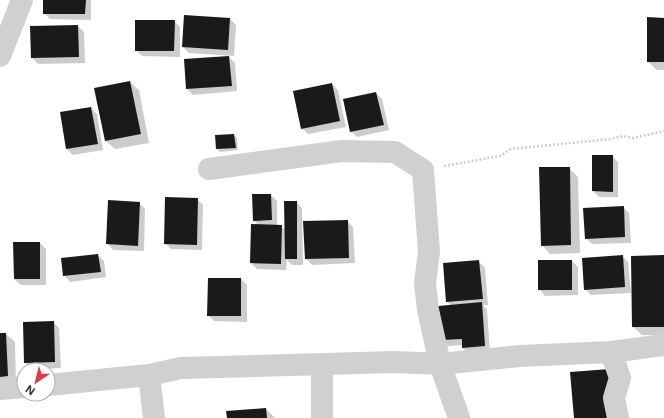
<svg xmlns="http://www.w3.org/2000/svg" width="664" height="418" viewBox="0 0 664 418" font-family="Inter,sans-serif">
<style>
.shadow{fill:#0003}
.building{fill:#1a1a1a}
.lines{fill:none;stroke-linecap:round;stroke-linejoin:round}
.path{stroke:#cdcdcd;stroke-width:2.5;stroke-dasharray:2 2;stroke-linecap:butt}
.minor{stroke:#d0d0d0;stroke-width:22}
</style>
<rect width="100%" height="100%" fill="#fff"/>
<path class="shadow" d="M 44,0 L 91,0 L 91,20 L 50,19 L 44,13 Z
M 230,19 L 236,25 L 234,56 L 189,53 L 183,47 Z
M 664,19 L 664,70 L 657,70 L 648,62 Z
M 174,21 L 180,27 L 180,57 L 142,56 L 136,50 Z
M 78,26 L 84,32 L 85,63 L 38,64 L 32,58 Z
M 229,57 L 235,63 L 237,91 L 193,95 L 187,89 Z
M 130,82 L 139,90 L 149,143 L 115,149 L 106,141 Z
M 332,84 L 338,90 L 346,127 L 308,134 L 302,128 Z
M 376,93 L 382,99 L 389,130 L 357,137 L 351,131 Z
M 91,108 L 97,114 L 103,150 L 73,155 L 67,149 L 61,113 Z
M 234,135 L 237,138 L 238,150 L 220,152 L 217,149 Z
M 612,156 L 618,162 L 618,197 L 599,197 L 593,191 Z
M 569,168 L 578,177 L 580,253 L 550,254 L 542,245 Z
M 271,195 L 277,201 L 277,226 L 281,226 L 286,231 L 296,202 L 302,208 L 303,265 L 292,265 L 287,260 L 286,270 L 257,269 L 251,263 L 259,226 L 254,220 Z
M 197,199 L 203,205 L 202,250 L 171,249 L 165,243 Z
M 139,203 L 145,209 L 144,251 L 113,250 L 107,243 Z
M 623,207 L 629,213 L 631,243 L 592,244 L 586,238 Z
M 347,221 L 353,227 L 355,263 L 312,265 L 306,259 Z
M 40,243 L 46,249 L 46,285 L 21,285 L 14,279 Z
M 98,255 L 104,261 L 106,277 L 70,282 L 64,275 Z
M 622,256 L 628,262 L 631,293 L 591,295 L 585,289 Z
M 664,256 L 664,335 L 642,335 L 633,327 Z
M 572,261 L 578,267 L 578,295 L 545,296 L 539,289 Z
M 479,262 L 485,268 L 488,305 L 483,305 L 487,310 L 490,352 L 469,354 L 463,348 L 463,345 L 448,346 L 442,340 L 451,306 L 447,301 Z
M 209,279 L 241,279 L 247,285 L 247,322 L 214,321 L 208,315 Z
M 53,322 L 59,328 L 61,368 L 32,369 L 25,363 L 24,323 Z
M 0,334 L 6,334 L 15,342 L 16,385 L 0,385 Z
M 266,409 L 275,418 L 228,418 Z"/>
<path class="building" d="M 43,0 L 86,0 L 85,14 L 43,14 Z
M 184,15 L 230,18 L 228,50 L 182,47 Z
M 647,17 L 664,18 L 664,62 L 647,62 Z
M 135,20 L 175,20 L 174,51 L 135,51 Z
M 78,25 L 79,57 L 31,58 L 30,26 Z
M 229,56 L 232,86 L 186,89 L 184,59 Z
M 130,81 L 141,134 L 105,141 L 94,88 Z
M 332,83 L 340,121 L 301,129 L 293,91 Z
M 376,92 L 384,125 L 350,132 L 343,99 Z
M 91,107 L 98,144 L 66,149 L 60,112 Z
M 234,134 L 236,148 L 216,149 L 215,135 Z
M 592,155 L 613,155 L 613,192 L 592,191 Z
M 539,167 L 570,167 L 571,245 L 541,246 Z
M 252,194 L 271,194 L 272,220 L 253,221 Z
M 165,197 L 198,198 L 197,245 L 164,244 Z
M 108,200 L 140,202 L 138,246 L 106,244 Z
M 284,201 L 297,201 L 297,259 L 285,259 Z
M 624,206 L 625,237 L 585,239 L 583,208 Z
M 348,220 L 349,258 L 305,259 L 303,221 Z
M 251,224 L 282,225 L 281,264 L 250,263 Z
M 13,242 L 40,242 L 40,279 L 14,279 Z
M 98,254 L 101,272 L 63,276 L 61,258 Z
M 623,255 L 625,287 L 584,290 L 582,258 Z
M 664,255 L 664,327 L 632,327 L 631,256 Z
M 479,260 L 483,299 L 446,302 L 443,263 Z
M 538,260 L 572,260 L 572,290 L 538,290 Z
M 208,278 L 241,278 L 241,316 L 207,316 Z
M 482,302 L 485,346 L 462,348 L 462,339 L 441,340 L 438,306 Z
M 54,321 L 55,362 L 24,363 L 23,322 Z
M 0,333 L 6,333 L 8,376 L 0,377 Z
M 610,369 L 613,418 L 574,418 L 570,372 Z
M 266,408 L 267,418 L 227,418 L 226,411 Z"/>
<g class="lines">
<path class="path" d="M 444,166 L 500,156 L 511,149 L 611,139 L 623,136 L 633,138 L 664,131"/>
<path class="minor" d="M 0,56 L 22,0
M 209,169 L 342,151 L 395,152 L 423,170 L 429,252 L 425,283 L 428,310 L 440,364 L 459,418
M 322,364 L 322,418
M 149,375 L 154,418
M 48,385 L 149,375 L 181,368 L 395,362 L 440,364 L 520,356 L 611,352
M 0,389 L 24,387
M 618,418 L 614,398 L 620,378 L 611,352 L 664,345"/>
</g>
<g transform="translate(36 382) rotate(215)"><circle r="19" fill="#ffffff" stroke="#adadad"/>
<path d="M0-3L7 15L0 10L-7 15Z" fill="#e63946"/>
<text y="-6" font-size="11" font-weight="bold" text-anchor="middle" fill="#333333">N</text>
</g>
</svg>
